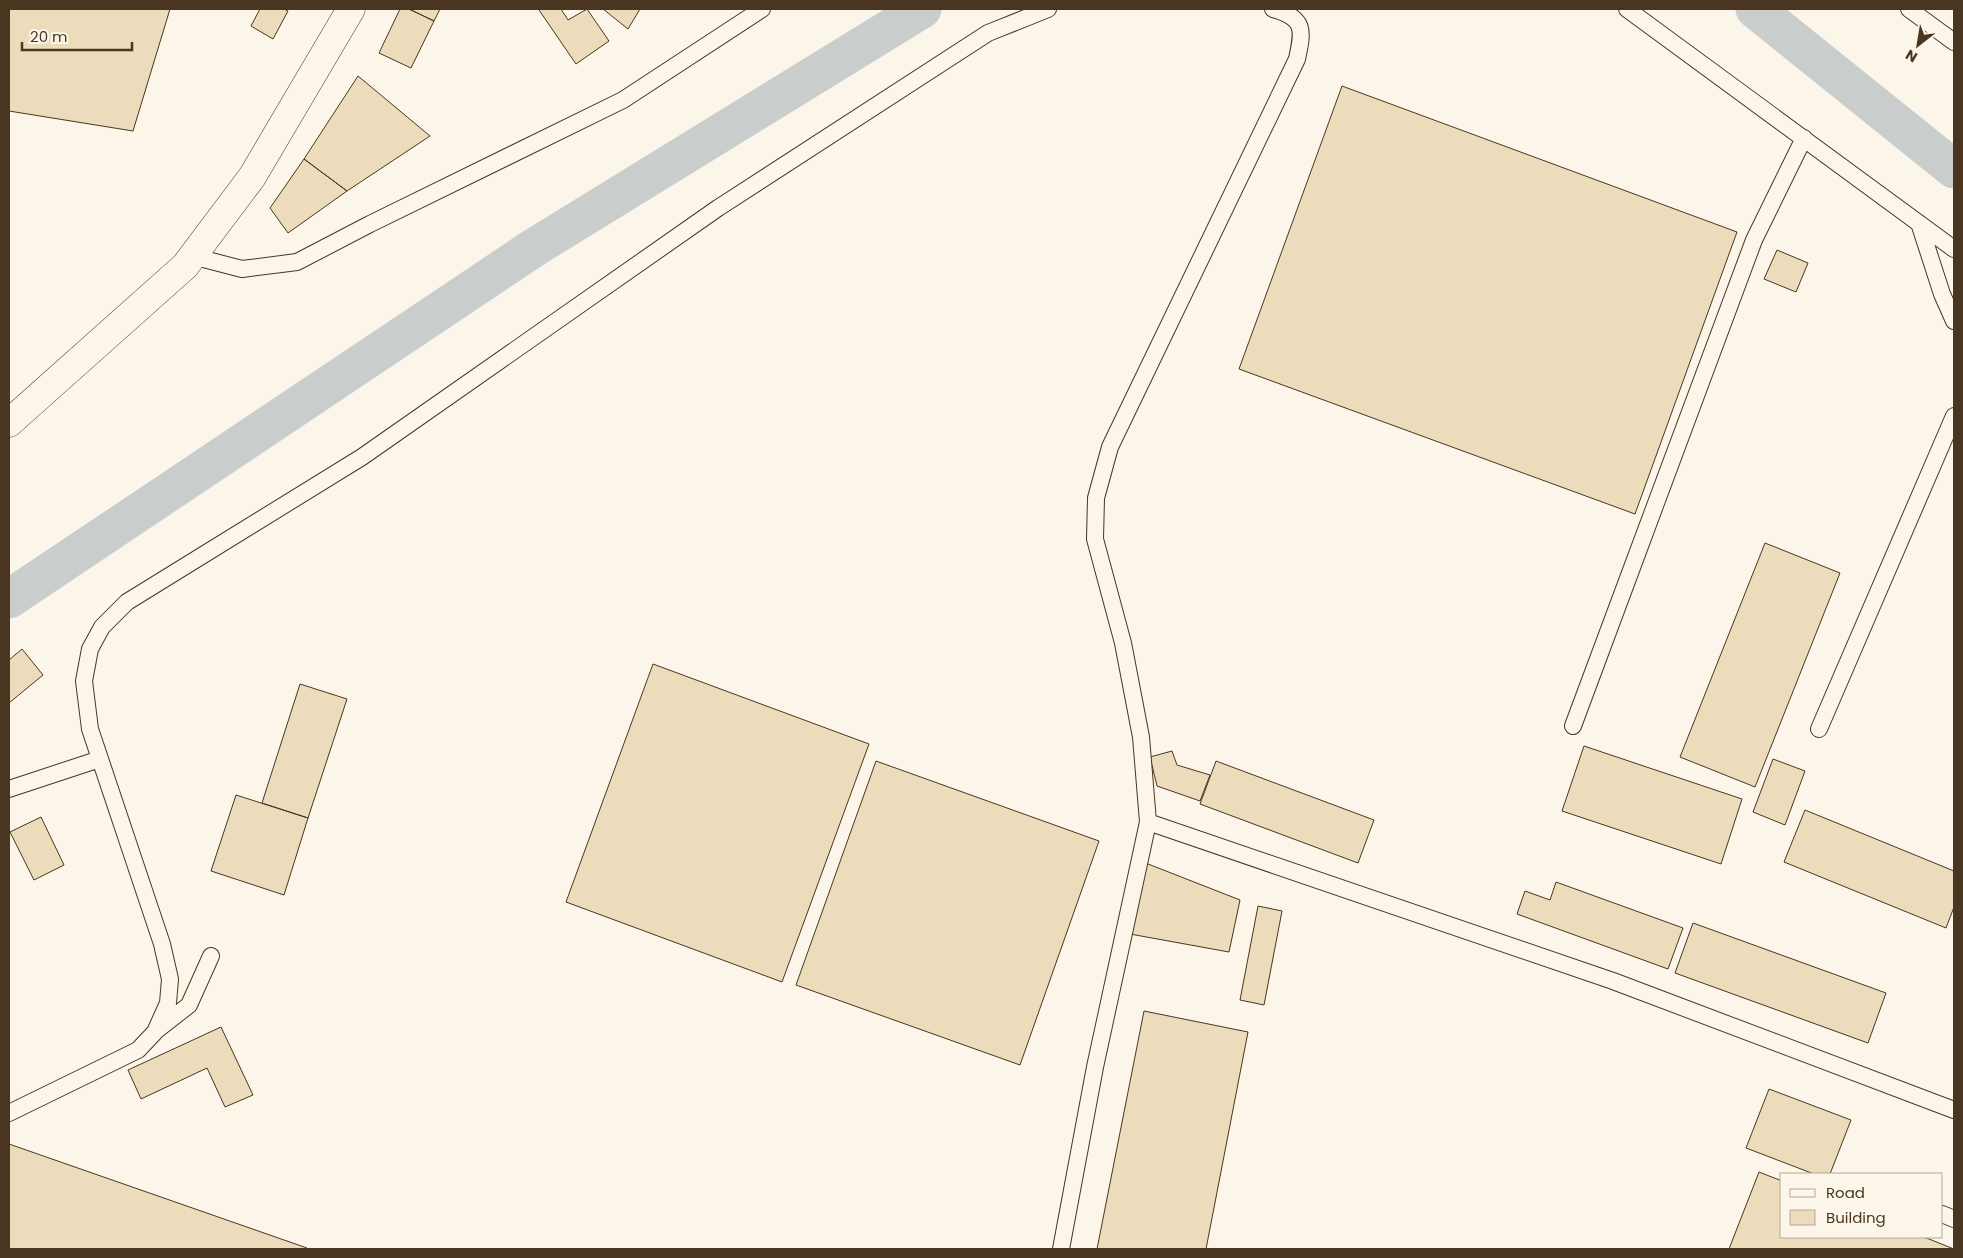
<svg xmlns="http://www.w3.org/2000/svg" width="1963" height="1258" viewBox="0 0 1963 1258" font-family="Poppins,sans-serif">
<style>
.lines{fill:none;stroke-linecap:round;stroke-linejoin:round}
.canal{stroke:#c9cecd;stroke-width:39}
.building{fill:#ecdcbc;stroke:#4a3520}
.lane-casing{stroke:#4a3520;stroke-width:18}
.secondary-casing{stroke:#4a3520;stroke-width:29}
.lane{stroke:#fbf6e9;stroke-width:16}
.secondary{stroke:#fbf6e9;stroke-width:28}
</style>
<rect width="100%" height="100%" fill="#fbf6e9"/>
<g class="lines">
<path class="canal" d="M 1755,9 L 1954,169
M 9,599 L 535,247 L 922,9"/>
</g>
<path class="building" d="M 9,9 L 170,9 L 133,131 L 9,111 Z
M 260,9 L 284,9 L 288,11 L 273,39 L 251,26 Z
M 400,9 L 409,9 L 434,21 L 411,68 L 379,53 Z
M 409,9 L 440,9 L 434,21 Z
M 542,9 L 561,9 L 568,20 L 587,9 L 609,41 L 576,64 L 539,10 Z
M 603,9 L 640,9 L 628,29 Z
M 358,76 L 430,136 L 347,191 L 304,159 Z
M 1342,86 L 1737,232 L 1635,514 L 1239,369 Z
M 304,159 L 347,191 L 288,233 L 270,208 Z
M 1777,250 L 1808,263 L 1796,292 L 1764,279 Z
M 1765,543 L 1840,573 L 1755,787 L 1680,757 Z
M 22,649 L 43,675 L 9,703 L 9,660 Z
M 653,664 L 869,744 L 782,982 L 566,902 Z
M 300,684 L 347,699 L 308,818 L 262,803 Z
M 1584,746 L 1742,799 L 1721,864 L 1562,811 Z
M 1172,751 L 1177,765 L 1210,775 L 1200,801 L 1157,786 L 1150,757 Z
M 1773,759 L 1805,771 L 1785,825 L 1753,812 Z
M 876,761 L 1099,841 L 1020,1065 L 796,985 Z
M 1216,761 L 1374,820 L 1358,863 L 1200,804 Z
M 236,795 L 308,818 L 284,895 L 211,871 Z
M 1805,810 L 1954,871 L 1954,907 L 1946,928 L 1784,862 Z
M 41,817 L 64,865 L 34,880 L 10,832 Z
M 1143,862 L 1240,900 L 1229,952 L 1130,934 Z
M 1556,882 L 1683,928 L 1668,969 L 1517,914 L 1525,891 L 1550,900 Z
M 1258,906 L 1282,911 L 1264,1005 L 1240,1000 Z
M 1693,923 L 1886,993 L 1868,1043 L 1675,973 Z
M 1144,1011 L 1248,1032 L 1206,1249 L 1097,1249 Z
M 221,1027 L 253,1095 L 225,1107 L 207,1068 L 141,1099 L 128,1070 Z
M 1769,1089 L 1851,1120 L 1830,1174 L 1814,1174 L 1746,1148 Z
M 9,1144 L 307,1248 L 307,1249 L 9,1249 Z
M 1759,1172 L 1782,1181 L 1782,1237 L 1924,1237 L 1954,1249 L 1729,1249 Z"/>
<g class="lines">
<defs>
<path id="lane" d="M 1627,9 L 1954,249
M 1909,9 L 1954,42
M 1919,223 L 1942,294 L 1954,321
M 192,256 L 242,269 L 297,262 L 370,224 L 623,100 L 762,9
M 1573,726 L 1754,240 L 1804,138
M 1819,729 L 1954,416
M 9,789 L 100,759
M 1148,822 L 1613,981 L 1954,1110
M 157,1030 L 189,1005 L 211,956
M 9,1113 L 138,1050 L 155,1032 L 168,1003 L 170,979 L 162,944 L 90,729 L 84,681 L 90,649 L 102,627 L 127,602 L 362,457 L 718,208 L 988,33 L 1048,9
M 1942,1214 L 1954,1219
M 1061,1249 L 1095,1067 L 1148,822 L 1141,737 L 1123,643 L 1095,539 L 1096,498 L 1110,447 L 1297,59 C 1303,31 1306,18 1273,9"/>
<path id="secondary" d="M 9,423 L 185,266 L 252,177 L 351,9"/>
</defs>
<use href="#lane" class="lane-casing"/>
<use href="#secondary" class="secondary-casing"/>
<use href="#lane" class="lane"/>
<use href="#secondary" class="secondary"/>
</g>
<rect width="1963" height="1258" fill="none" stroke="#4a3520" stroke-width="20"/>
<rect x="1780" y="1173" width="162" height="65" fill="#fbf6e9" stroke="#b4a999"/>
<rect x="1790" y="1189" width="25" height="8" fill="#fbf6e9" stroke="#b4a999"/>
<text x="1826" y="1198" font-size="15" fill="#4a3520">Road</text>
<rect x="1790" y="1210" width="25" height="15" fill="#ecdcbc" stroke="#b4a999"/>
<text x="1826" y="1223" font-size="15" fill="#4a3520">Building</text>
<g transform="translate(1918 45) rotate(211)" stroke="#fbf6e9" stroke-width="4" paint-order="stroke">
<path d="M0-4L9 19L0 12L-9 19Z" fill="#4a3520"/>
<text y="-8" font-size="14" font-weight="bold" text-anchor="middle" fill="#4a3520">N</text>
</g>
<path d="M22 42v8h110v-8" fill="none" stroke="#4a3520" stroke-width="2.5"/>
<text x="30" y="42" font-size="15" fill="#4a3520" stroke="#fbf6e9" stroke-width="4" paint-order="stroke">20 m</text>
</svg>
